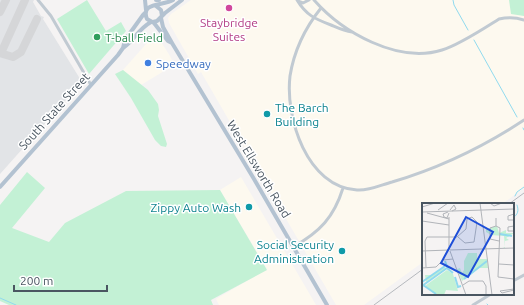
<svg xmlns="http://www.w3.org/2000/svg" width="524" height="305" viewBox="0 0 524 305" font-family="Ubuntu,sans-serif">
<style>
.commercial{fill:#fdf9ef}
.airport{fill:#e2e4e7}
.green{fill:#c3f1d5}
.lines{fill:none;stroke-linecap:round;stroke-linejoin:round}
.stream{stroke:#90daee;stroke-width:1}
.taxiway{stroke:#d5d6d8;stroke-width:8}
.minor{stroke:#c1cad2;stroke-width:3}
.major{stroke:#b3c2d1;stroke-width:4}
.rail{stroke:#b5b8bd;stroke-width:1}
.hotel-dot{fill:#d1479c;stroke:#fff;stroke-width:1.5}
.leisure-dot{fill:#2e9e5b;stroke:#fff;stroke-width:1.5}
.shop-dot{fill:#3f7fe0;stroke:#fff;stroke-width:1.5}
.culture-dot{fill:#0f9aa8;stroke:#fff;stroke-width:1.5}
.labels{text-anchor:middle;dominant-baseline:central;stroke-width:3;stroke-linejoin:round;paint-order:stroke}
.hotel-label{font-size:12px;fill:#b23c85;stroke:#fff}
.leisure-label{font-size:12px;fill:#27864d;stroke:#fff;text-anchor:start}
.shop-label{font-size:12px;fill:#366cbe;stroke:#fff;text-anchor:start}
.culture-label{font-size:12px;fill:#0d838f;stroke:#fff;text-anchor:end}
.street-label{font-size:12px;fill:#4a5661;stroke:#fff}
.inset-river{fill:none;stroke:#90daee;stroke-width:2}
.inset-road{fill:none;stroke:#b1b4b9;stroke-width:1}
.view{fill:#1d4ed8;fill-opacity:0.15;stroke:#1d4ed8;stroke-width:2}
.inset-edge{fill:none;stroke:#4a5661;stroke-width:2}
</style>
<rect width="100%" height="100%" fill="#f5f3f3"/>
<path class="commercial" d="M 191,0 L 524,0 L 524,188 L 502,204 L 423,204 L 423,262 L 364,305 L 336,305 L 201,72 L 198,74 L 169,23 L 168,18 L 171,14 Z
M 155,34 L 156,34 L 170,56 L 174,65 L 141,85 L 123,70 Z
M 241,177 L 288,257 L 316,305 L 219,305 L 216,299 L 267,269 L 220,190 Z"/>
<path class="airport" d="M 0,0 L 34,0 L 33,2 L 41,16 L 44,17 L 43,19 L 82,82 L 0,174 Z"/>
<path class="green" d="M 87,0 L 106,31 L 121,22 L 126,31 L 89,74 L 57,19 Z
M 509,0 L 524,0 L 524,16 L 511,14 Z
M 123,70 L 148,90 L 158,104 L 159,110 L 158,116 L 167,144 L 166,147 L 161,146 L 155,140 L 131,98 L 115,74 Z
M 27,172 L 45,188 L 12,228 L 49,242 L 65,223 L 126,191 L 220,190 L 267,270 L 211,300 L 213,305 L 9,305 L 0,301 L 0,205 Z"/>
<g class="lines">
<path class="stream" d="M 453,0 L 454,5 L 468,30
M 474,40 L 517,117
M 523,128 L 524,130
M 515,196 L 517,192 L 524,187
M 513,218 C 518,214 519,211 517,205
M 0,298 L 16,305
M 487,304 L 488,305"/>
<path class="taxiway" d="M 0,12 L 6,0
M 0,53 L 13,57 L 21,52 L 37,19
M 1,53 L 25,0"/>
<path class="minor" d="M 38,0 L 51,16 L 91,85
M 297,0 C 306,15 315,19 331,25 C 338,28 344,31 352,32
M 314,0 C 342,32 398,64 442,50 C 459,45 483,29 499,19 C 508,17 515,17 524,20
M 298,1 L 303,3 L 309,0
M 321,8 C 305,28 294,51 290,76 C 285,118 307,187 357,190 C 369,191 381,185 392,182 C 439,168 483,147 524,120
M 293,247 C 320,232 334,217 343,188
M 513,281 L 524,275
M 473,305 L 491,294"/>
<path class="major" d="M 145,0 L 146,10
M 156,0 L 159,0
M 162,16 L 165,13 L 182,0
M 161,18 L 163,27 L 172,43 L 254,179 L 327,305
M 153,22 L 157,21 L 162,16 L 161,10 L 156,6
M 172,43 L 168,41 L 154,23 L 147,19 C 140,2 163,6 173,0
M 123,48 C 135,40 137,30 151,22
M 0,187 L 118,55 L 123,48 L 125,40 L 143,15 L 145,13"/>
<path class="rail" d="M 509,204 L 524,193
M 374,305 L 423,269"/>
</g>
<circle class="hotel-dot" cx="229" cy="8" r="4"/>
<circle class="leisure-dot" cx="97" cy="37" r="4"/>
<circle class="shop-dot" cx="148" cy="63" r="4"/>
<g class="culture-dot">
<circle cx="267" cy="114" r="4"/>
<circle cx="249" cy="207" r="4"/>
<circle cx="342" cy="251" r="4"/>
</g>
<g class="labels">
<g class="hotel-label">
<text x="229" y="22">Staybridge<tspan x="229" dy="14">Suites</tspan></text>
</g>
<g class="leisure-label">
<text x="105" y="37">T-ball Field</text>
</g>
<g class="shop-label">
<text x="156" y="63">Speedway</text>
</g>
<g class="culture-label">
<text x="275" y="107" text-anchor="start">The Barch<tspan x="275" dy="14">Building</tspan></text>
<text x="241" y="207">Zippy Auto Wash</text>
<text x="334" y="244">Social Security<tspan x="334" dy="14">Administration</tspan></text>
</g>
<g class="street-label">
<text transform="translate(54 111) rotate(-48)">South State Street</text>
<text transform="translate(259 169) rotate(59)">West Ellsworth Road</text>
</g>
</g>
<g transform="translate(422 203)">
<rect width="92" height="92" fill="#f5f3f3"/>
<path d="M 75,23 L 77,30 L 84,27 L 84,30 L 92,30 L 84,35 L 87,37 L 83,38 L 83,45 L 81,45 L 83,44 L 82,33 L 69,32 L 64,29 L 64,26 ZM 46,50 L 55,50 L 55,56 L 65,56 L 66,65 L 57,65 L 40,78 L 35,66 L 38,65 L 40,70 L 42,67 L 42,58 ZM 22,64 L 24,65 L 4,79 L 3,72 L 10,72 ZM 25,67 L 31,71 L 36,88 L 24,87 L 22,92 L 15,92 L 3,83 Z" fill="#c3f1d5"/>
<path class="inset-river" d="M 78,31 L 90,33M 23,58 L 26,66 L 31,70M 33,74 L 36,84 L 39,83M 42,76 L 65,58M 0,79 L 23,63M 1,82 L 14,91M 0,83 L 25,65"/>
<path class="inset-road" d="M 58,0 L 70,92M 68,0 L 72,3 L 80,0M 0,4 L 13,0M 16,7 L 26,0M 28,7 L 32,2 L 34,6 L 30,8M 0,9 L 92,6M 26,9 L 21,11 L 22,14 L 25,15 L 27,10M 5,10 L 27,16M 92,11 L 86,13 L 86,17 L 92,17M 27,14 L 27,47M 74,15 L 74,23 L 78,25 L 76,74 L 92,76M 0,18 L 27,22M 74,23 L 68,25 L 68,36 L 77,38M 92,23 L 86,24 L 86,28 L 92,28M 36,34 L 43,40 L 52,39M 28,47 L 92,45M 0,48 L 27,47M 28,48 L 44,92M 77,61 L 92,62M 4,64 L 3,38 L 5,34 L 35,34 L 44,26 L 45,16 L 50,14 L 55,19 L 52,39M 0,65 L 14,64 L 21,57 L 31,56M 41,82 L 47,78 L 61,78 L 64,83 L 64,92M 92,86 L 78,88 L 80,90 L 92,87"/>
<path class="view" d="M 44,14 L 71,29 L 46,74 L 19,60 Z"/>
<rect width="92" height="92" class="inset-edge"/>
</g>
<path d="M14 285v6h93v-6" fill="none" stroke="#4a5661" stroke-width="2"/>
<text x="20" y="285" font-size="12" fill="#4a5661" stroke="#ffffff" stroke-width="3" paint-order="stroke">200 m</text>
</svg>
